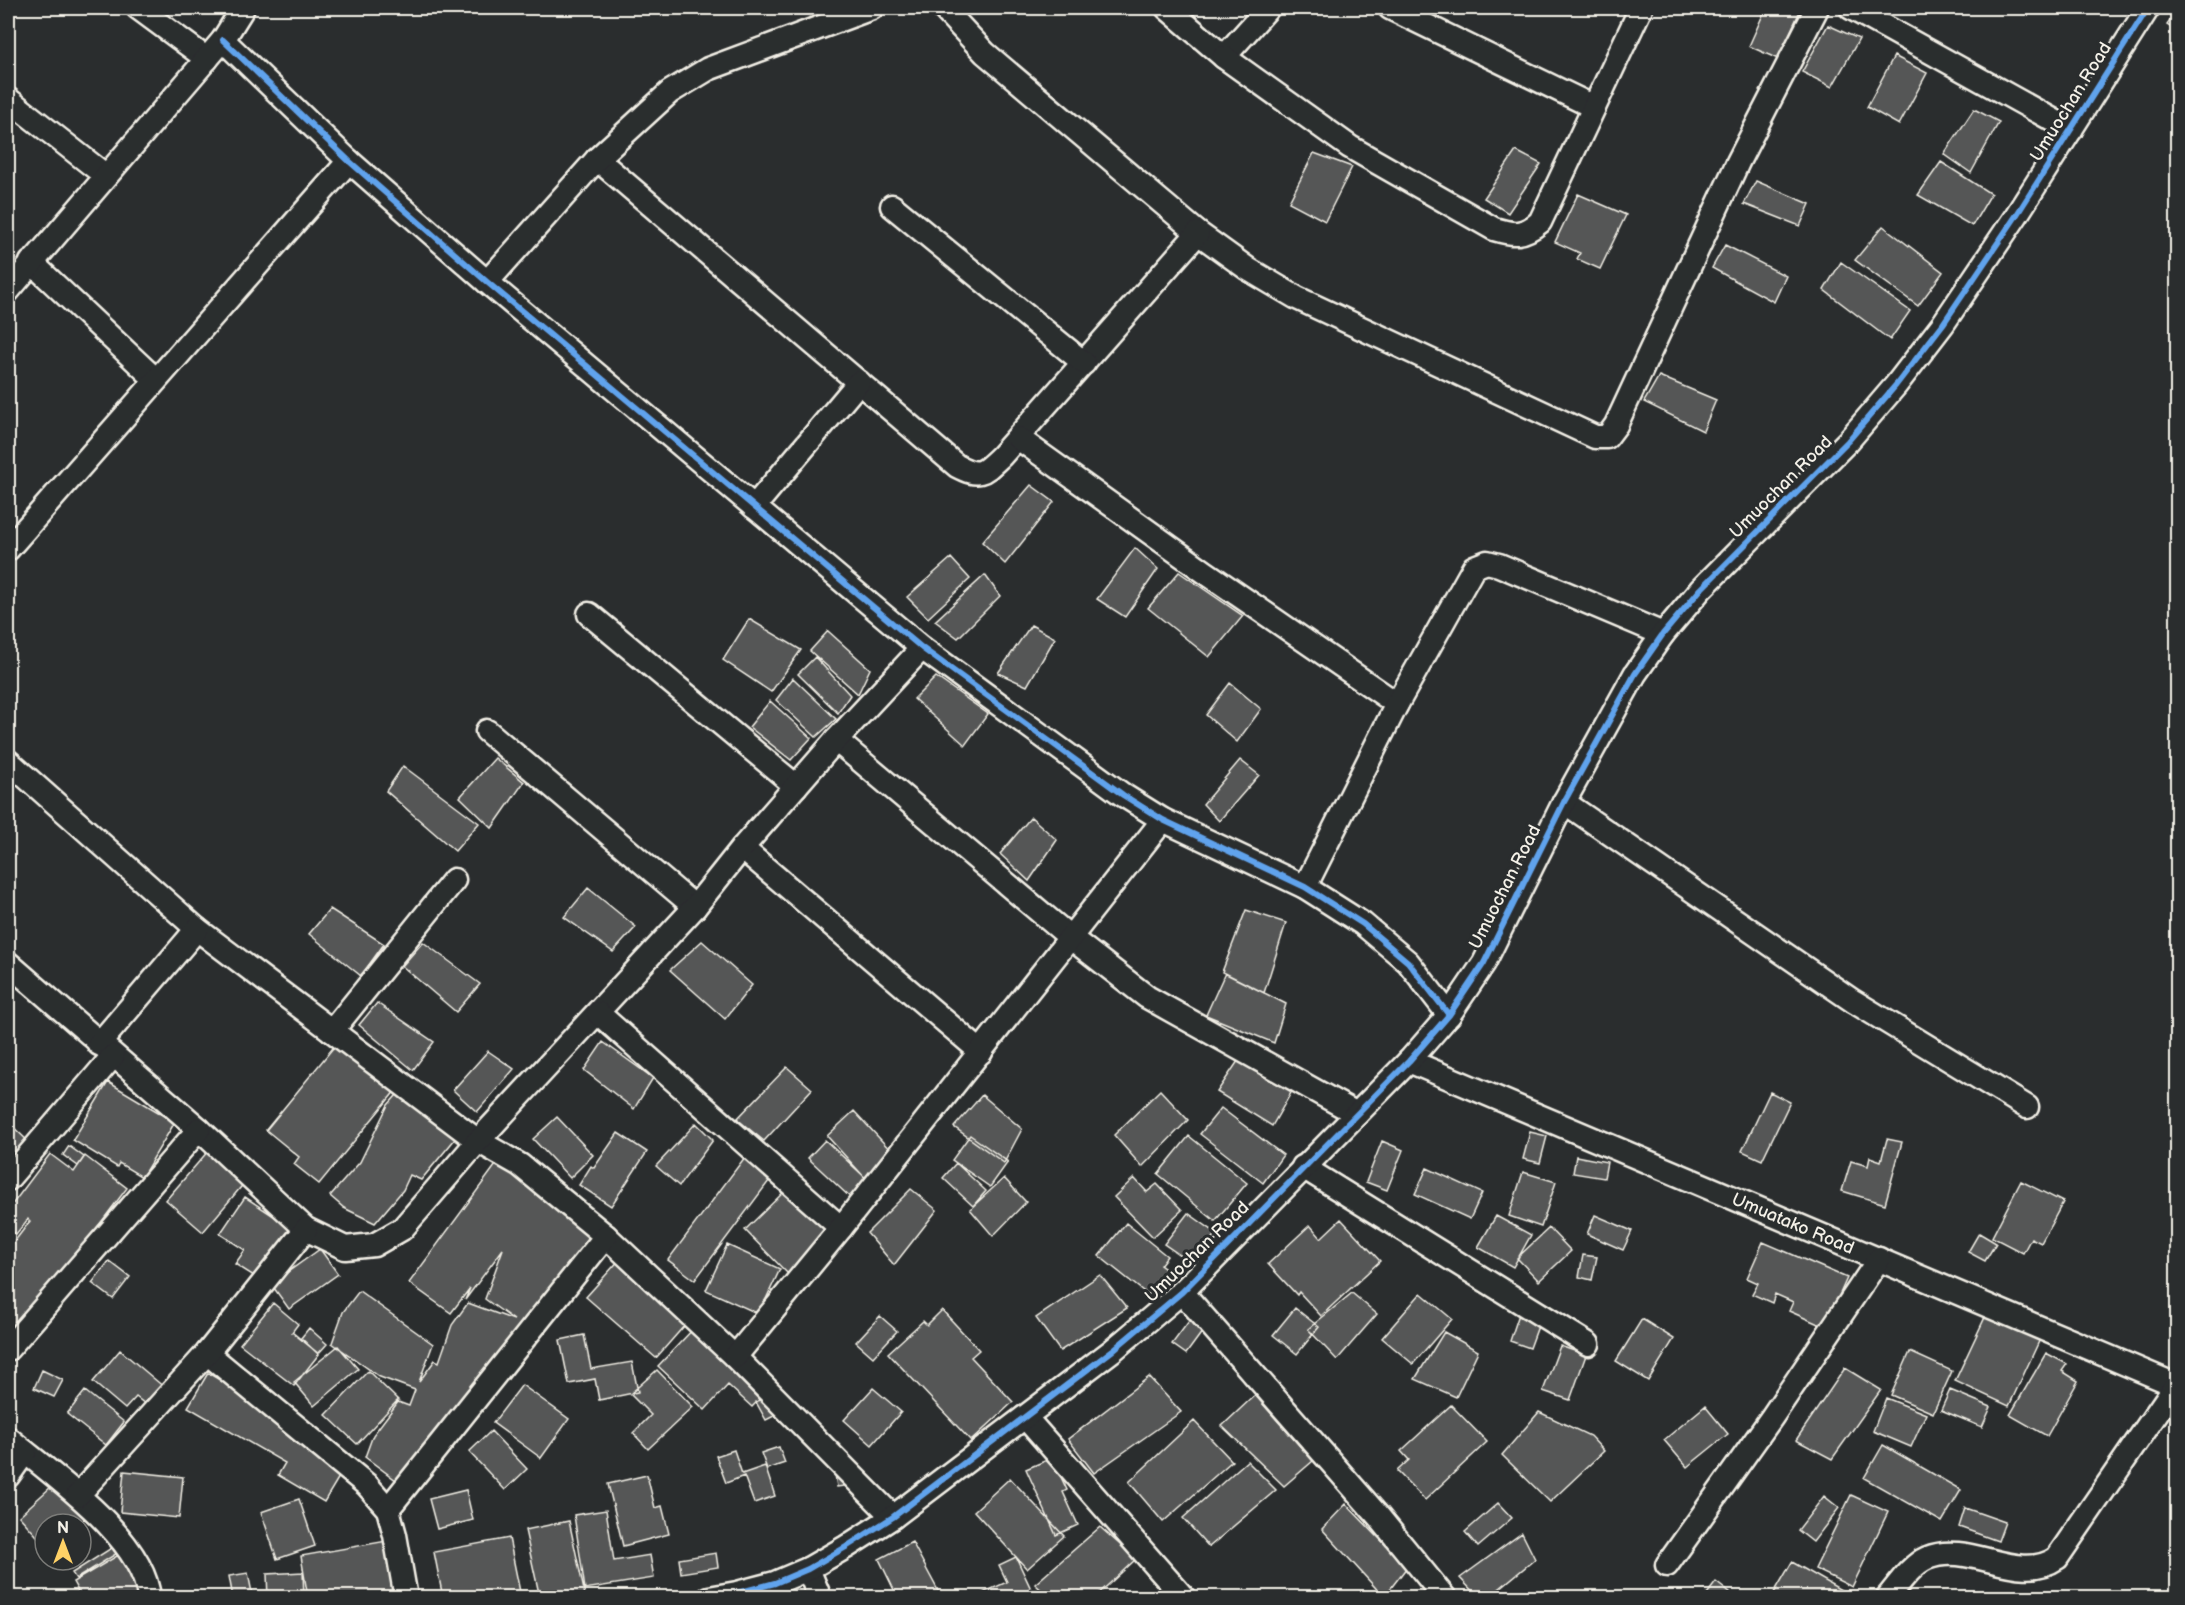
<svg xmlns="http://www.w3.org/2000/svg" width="2185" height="1605" viewBox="0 0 2185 1605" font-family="'Balsamiq Sans',sans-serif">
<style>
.building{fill:#555756;stroke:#f4f1e8;stroke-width:1.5}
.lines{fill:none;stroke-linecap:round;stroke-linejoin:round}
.minor-casing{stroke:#f4f1e8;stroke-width:27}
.minor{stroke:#2a2d2e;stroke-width:22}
.cycleway-casing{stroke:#2a2d2e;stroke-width:10}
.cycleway{stroke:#60a3ed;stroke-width:6}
.labels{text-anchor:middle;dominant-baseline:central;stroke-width:6;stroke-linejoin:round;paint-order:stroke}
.street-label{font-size:18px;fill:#f4f1e8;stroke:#2a2d2e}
</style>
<rect width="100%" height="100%" fill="#2a2d2e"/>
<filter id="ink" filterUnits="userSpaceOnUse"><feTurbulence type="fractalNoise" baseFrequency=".0167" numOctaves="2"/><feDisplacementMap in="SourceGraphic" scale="12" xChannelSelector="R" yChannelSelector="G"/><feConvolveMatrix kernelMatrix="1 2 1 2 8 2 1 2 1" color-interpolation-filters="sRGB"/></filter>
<g filter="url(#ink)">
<path class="building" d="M 1766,8 L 1793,8 L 1800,11 L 1778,59 L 1749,46 Z
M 2178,10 L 2178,32 L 2167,25 Z
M 1828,25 L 1859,39 L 1832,87 L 1802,72 Z
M 1894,56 L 1927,73 L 1899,125 L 1867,107 Z
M 1974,109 L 1999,122 L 1971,173 L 1944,154 Z
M 1516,151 L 1541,164 L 1508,213 L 1484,198 Z
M 1314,153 L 1352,167 L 1325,221 L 1289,202 Z
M 1941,162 L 1991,194 L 1972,226 L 1918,195 Z
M 1756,181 L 1810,204 L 1800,226 L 1744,204 Z
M 1578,194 L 1626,215 L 1600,269 L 1577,259 L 1580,253 L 1555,242 Z
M 1883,226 L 1943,272 L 1918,306 L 1855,260 Z
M 1725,245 L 1786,276 L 1774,302 L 1712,268 Z
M 1841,262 L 1910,311 L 1890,340 L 1824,290 Z
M 1659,376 L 1716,400 L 1703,431 L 1644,402 Z
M 1031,485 L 1054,502 L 1005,564 L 982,542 Z
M 1135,548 L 1158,569 L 1125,617 L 1097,599 Z
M 951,558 L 970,579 L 928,618 L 907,597 Z
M 1179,572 L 1243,616 L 1209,657 L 1148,608 Z
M 985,575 L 1000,596 L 958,638 L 935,621 Z
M 749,619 L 801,650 L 771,692 L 723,660 Z
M 1031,625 L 1055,638 L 1027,686 L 998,673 Z
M 828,631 L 870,669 L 858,694 L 810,651 Z
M 815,657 L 850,695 L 838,713 L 798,674 Z
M 936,677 L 988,714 L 965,745 L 914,699 Z
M 793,678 L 836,719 L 816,737 L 776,700 Z
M 1230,683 L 1261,709 L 1237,742 L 1206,715 Z
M 770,701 L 811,738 L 791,760 L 749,727 Z
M 495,758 L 524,782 L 492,828 L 460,797 Z
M 1240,760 L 1259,775 L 1219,821 L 1203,804 Z
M 403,766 L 479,823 L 455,851 L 386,791 Z
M 1031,817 L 1057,840 L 1029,881 L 1000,854 Z
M 588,888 L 636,927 L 613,952 L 564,917 Z
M 330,909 L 384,944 L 361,976 L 309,934 Z
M 1246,910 L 1286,923 L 1264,993 L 1222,972 Z
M 702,941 L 752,985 L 725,1019 L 670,970 Z
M 423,942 L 480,984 L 456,1012 L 402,966 Z
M 1225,973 L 1286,1004 L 1274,1043 L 1206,1015 Z
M 377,1003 L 434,1042 L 413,1070 L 359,1025 Z
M 603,1042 L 653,1078 L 634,1109 L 584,1070 Z
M 337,1043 L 396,1090 L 319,1184 L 294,1164 L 299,1157 L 266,1130 Z
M 488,1051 L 514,1069 L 477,1112 L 453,1090 Z
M 1238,1061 L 1292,1091 L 1272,1126 L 1217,1092 Z
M 787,1067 L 812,1089 L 764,1141 L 737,1119 Z
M 108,1082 L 175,1122 L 142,1177 L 119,1163 L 117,1167 L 73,1140 Z
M 403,1088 L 460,1133 L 421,1180 L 410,1175 L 403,1190 L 375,1223 L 344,1208 L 330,1196 L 360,1162 L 388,1105 Z
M 1160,1090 L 1188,1120 L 1142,1167 L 1114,1135 Z
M 1770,1092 L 1790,1102 L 1762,1160 L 1742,1151 Z
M 982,1095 L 1022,1129 L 1004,1163 L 954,1127 Z
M 1221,1108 L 1283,1155 L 1263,1183 L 1200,1134 Z
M 854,1111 L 893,1153 L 866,1179 L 827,1136 Z
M 557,1117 L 593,1155 L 570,1178 L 533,1139 Z
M 8,1122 L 31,1144 L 11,1165 L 8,1162 Z
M 696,1123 L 713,1140 L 679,1186 L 656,1166 Z
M 1530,1132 L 1547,1136 L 1540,1163 L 1523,1159 Z
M 618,1133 L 647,1152 L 611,1206 L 579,1185 L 591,1166 L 594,1168 Z
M 970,1135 L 1008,1162 L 990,1187 L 952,1160 Z
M 1189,1136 L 1247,1183 L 1215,1221 L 1158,1174 Z
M 1887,1139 L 1902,1142 L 1885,1204 L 1842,1191 L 1851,1161 L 1868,1166 L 1870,1157 L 1881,1161 Z
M 825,1140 L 871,1183 L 854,1201 L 808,1158 Z
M 1382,1141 L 1403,1150 L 1387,1190 L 1366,1182 Z
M 69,1146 L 84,1157 L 78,1166 L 63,1155 Z
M 209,1150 L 246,1181 L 203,1232 L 166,1200 Z
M 748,1153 L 775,1173 L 695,1280 L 668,1260 Z
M 50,1154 L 74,1172 L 85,1156 L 127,1188 L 8,1346 L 8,1250 L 30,1221 L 28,1219 L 16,1234 L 8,1228 L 8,1210 Z
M 1576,1156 L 1607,1162 L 1604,1178 L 1573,1173 Z
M 498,1162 L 597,1234 L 528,1327 L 520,1325 L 511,1349 L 430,1458 L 419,1490 L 400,1483 L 365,1457 L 373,1435 L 398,1402 L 409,1406 L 415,1390 L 380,1377 L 332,1343 L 343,1312 L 359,1291 L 433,1344 L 419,1382 L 435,1360 L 439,1362 L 452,1325 L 468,1303 L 514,1320 L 485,1299 L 503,1249 L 465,1300 L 470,1288 L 451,1313 L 409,1283 Z
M 956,1163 L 986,1191 L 973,1206 L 943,1178 Z
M 1427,1168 L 1482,1193 L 1470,1219 L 1415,1194 Z
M 1523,1172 L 1556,1182 L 1541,1227 L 1509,1216 Z
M 1004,1178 L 1026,1202 L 993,1236 L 970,1209 Z
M 1134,1178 L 1147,1192 L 1157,1184 L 1182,1210 L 1153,1237 L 1114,1197 Z
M 2021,1181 L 2063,1202 L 2041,1243 L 2031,1238 L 2023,1253 L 1992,1237 Z
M 794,1182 L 839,1227 L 790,1276 L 745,1230 Z
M 911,1189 L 937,1210 L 894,1265 L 867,1233 Z
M 245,1197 L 298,1232 L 265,1283 L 235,1264 L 245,1250 L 220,1234 Z
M 1188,1213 L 1216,1233 L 1193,1264 L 1164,1244 Z
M 1595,1215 L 1632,1231 L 1623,1250 L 1587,1234 Z
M 1496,1216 L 1531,1235 L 1513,1267 L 1478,1247 Z
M 1341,1219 L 1380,1261 L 1321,1316 L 1299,1292 L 1297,1295 L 1268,1264 L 1310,1225 L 1321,1238 Z
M 1126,1223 L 1167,1256 L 1160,1265 L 1168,1271 L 1148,1295 L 1099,1256 Z
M 1549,1228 L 1571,1251 L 1539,1281 L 1517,1258 Z
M 1979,1233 L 1996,1243 L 1985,1261 L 1968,1252 Z
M 1763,1242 L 1847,1278 L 1825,1327 L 1789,1311 L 1793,1302 L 1775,1294 L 1772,1303 L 1752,1294 L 1758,1283 L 1747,1278 Z
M 727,1245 L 780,1269 L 759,1314 L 706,1290 Z
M 320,1249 L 338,1274 L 289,1309 L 271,1284 Z
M 1583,1255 L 1597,1257 L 1592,1280 L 1579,1277 Z
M 622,1257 L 692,1317 L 656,1358 L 586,1297 Z
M 109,1261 L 130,1277 L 113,1299 L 92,1283 Z
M 1100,1275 L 1127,1308 L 1060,1351 L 1036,1318 Z
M 1352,1293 L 1377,1314 L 1337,1360 L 1308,1329 Z
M 1421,1293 L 1452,1319 L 1413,1364 L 1382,1338 Z
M 273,1303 L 298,1324 L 292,1332 L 319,1354 L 294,1386 L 240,1344 Z
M 1295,1308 L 1319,1327 L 1297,1354 L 1273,1335 Z
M 942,1310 L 979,1350 L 971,1357 L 1013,1402 L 971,1441 L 888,1353 L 923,1321 L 927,1325 Z
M 1520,1311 L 1541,1318 L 1530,1348 L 1510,1341 Z
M 1987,1313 L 2041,1337 L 2009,1406 L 1955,1381 Z
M 880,1316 L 897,1331 L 873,1357 L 856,1342 Z
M 1192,1317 L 1205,1328 L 1186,1354 L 1172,1344 Z
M 1642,1319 L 1674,1339 L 1648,1381 L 1616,1361 Z
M 698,1324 L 769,1389 L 752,1407 L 728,1385 L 705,1410 L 658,1366 Z
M 309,1328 L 327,1344 L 318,1354 L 301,1338 Z
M 1444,1332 L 1478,1351 L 1456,1397 L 1415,1379 Z
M 584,1335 L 591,1369 L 632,1362 L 638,1392 L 599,1400 L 595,1379 L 569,1384 L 560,1340 Z
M 338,1346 L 358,1369 L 314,1406 L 294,1382 Z
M 1560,1346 L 1586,1355 L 1570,1400 L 1543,1391 Z
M 120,1350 L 165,1388 L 149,1407 L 136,1397 L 125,1409 L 93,1382 Z
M 1910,1352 L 1952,1371 L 1933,1413 L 1891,1395 Z
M 2046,1353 L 2067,1364 L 2062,1371 L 2078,1381 L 2047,1436 L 2010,1415 Z
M 1845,1368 L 1881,1390 L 1832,1459 L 1796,1440 Z
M 42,1370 L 63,1380 L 54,1397 L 34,1388 Z
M 657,1370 L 693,1407 L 648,1449 L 633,1433 L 651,1415 L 630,1394 Z
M 368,1371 L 398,1400 L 357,1444 L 326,1415 Z
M 208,1373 L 351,1457 L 324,1502 L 278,1475 L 285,1463 L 188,1407 Z
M 1149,1377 L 1181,1412 L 1094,1473 L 1068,1439 Z
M 522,1385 L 569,1419 L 541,1458 L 493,1423 Z
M 873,1388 L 901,1412 L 872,1445 L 844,1420 Z
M 1950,1390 L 1991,1407 L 1982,1427 L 1941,1410 Z
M 85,1391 L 124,1422 L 106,1445 L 67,1414 Z
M 772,1393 L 782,1412 L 766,1420 L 756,1402 Z
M 1255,1395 L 1313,1461 L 1284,1486 L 1222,1426 Z
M 1886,1398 L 1926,1414 L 1911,1447 L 1873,1431 Z
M 1451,1405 L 1487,1442 L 1425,1500 L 1397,1471 L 1409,1460 L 1401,1451 Z
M 1705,1406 L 1728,1434 L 1687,1467 L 1664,1440 Z
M 1539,1412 L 1590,1436 L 1604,1451 L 1550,1502 L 1502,1455 Z
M 1194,1421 L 1232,1461 L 1163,1522 L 1129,1482 Z
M 491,1431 L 527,1469 L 505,1490 L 469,1452 Z
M 1883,1445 L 1961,1490 L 1942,1522 L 1864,1478 Z
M 779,1447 L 785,1463 L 767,1469 L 761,1453 Z
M 734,1450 L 742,1474 L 765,1466 L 775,1496 L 754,1503 L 744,1476 L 726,1483 L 716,1456 Z
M 1052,1458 L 1067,1490 L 1063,1492 L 1078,1525 L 1056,1535 L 1026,1469 Z
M 1247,1461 L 1276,1490 L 1209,1547 L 1183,1518 Z
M 834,1468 L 852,1485 L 837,1487 Z
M 124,1471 L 183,1477 L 179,1518 L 120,1512 Z
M 647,1475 L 655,1508 L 662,1506 L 669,1534 L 623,1546 L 608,1484 Z
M 63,1476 L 94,1510 L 79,1524 L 45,1524 L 45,1545 L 19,1516 Z
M 1010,1478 L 1064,1536 L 1027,1569 L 974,1511 Z
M 466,1490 L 473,1520 L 437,1529 L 429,1499 Z
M 1851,1495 L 1888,1512 L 1852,1587 L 1815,1569 Z
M 1824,1496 L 1839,1508 L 1813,1542 L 1798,1530 Z
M 299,1499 L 315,1546 L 277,1559 L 261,1512 Z
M 1498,1503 L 1512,1518 L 1478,1547 L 1465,1532 Z
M 1346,1504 L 1407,1567 L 1384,1597 L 1322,1529 Z
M 1965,1508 L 2005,1522 L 1998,1541 L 1959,1527 Z
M 606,1510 L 614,1561 L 650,1555 L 654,1578 L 585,1589 L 574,1515 Z
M 569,1521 L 585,1595 L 575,1598 L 540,1598 L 525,1530 Z
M 1100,1527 L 1136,1559 L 1094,1598 L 1050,1598 L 1035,1584 Z
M 1522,1533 L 1535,1559 L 1488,1598 L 1479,1598 L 1460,1578 Z
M 509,1538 L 520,1592 L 495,1598 L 443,1598 L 434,1552 Z
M 398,1539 L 408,1598 L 308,1598 L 301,1556 Z
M 124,1540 L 127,1547 L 76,1579 L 72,1573 Z
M 912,1542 L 942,1598 L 898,1598 L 879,1559 Z
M 132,1547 L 153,1598 L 82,1598 L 73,1582 Z
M 716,1553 L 718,1567 L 681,1573 L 679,1559 Z
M 1016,1557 L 1031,1589 L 1013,1598 L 972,1598 L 1007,1582 L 999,1565 Z
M 1792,1562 L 1841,1590 L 1836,1598 L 1771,1598 Z
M 303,1572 L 304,1598 L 268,1598 L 267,1574 Z
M 248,1573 L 253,1598 L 233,1598 L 229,1576 Z
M 1716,1582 L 1736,1598 L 1704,1598 Z"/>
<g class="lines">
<defs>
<g id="minor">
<path d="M 138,8 L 207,59"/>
<path d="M 943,8 L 985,53 L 1198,233 L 1248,269 L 1297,298 L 1595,437 L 1607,437 L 1616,425 L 1738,162 L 1817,8"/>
<path d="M 1167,8 L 1224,57 L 1268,8"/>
<path d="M 1390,8 L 1594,107"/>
<path d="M 1851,8 L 2071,130"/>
<path d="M 223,40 L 349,161 L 487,282 L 922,648 L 1123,795 L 1163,820 L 1305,887 L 1363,924 L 1408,962 L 1449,1015"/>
<path d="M 1224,57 L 1350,147 L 1494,229 C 1514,235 1523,236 1540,222 L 1641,8"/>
<path d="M 8,99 L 106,176"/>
<path d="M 597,159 L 957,466 C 980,478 983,473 1001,456 L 1198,233"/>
<path d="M 892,206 L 1084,363"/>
<path d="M 31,262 L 156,380"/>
<path d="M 487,282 L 597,159 L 670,92 L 708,69 L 872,8"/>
<path d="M 8,291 L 223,40 L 243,8"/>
<path d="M 1018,438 L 1205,572 L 1397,704"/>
<path d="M 754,507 L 859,382"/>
<path d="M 8,549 L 349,161"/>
<path d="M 589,614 L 796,786"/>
<path d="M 487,731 L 695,907"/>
<path d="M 836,740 L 1071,938 L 1147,997 L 1357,1114"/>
<path d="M 8,761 L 197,929 L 478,1141 L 520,1165 L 606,1236 L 735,1357 L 893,1517"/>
<path d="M 1564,802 L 1853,1001 L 2027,1107"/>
<path d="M 742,848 L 981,1052"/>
<path d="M 1305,887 L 1397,704 L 1474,567 L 1487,562 L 1499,565 L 1663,634"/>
<path d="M 8,963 L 199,1129 L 306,1229 L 345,1248 L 374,1245 L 402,1229 L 478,1141 L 695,907 L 742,848 L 836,740 L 922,648"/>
<path d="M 598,1013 L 841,1228"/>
<path d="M 332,1031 L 454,880"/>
<path d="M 99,1044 L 197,929"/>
<path id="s1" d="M 1409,1061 L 2178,1386"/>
<path d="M 1303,1167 L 1588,1344"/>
<path d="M 8,1179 L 113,1056"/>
<path d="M 1182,1292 L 1379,1517 L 1445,1598"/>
<path d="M 8,1349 L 199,1129"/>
<path d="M 207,1353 L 367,1485 L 388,1509 L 395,1535 L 406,1598"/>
<path d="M 735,1357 L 841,1228 L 1163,820"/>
<path d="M 1025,1417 L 1184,1598"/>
<path d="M 8,1438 C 51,1474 144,1538 149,1598"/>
<path d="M 8,1476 L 25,1452"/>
<path d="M 78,1495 L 207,1353 L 306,1229"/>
<path d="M 388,1509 L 606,1236"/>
<path d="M 1667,1565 L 1772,1417 L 1879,1259"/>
<path d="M 808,1569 L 820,1598"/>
<path d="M 709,1598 L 737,1593 L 775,1583 L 808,1569 L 846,1547 L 893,1517 L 1113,1350 L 1182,1292 L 1409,1061 L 1449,1015 L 1484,963 L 1564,802 L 1635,674 L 1663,634 L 1701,589 L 1848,441 L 1896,385 L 1943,324 L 2016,216 L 2148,8"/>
<path d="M 1887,1598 C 1898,1585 1911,1565 1927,1558 C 1970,1540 2018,1585 2057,1558 L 2178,1382"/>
</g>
</defs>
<use href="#minor" class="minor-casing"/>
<use href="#minor" class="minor"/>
<defs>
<path id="cycleway" d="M 223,40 L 349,161 L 487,282 L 922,648 L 1123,795 L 1163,820 L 1305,887 L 1363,924 L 1408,962 L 1449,1015
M 709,1598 L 737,1593 L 775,1583 L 808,1569 L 846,1547 L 893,1517 L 1113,1350 L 1182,1292 L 1409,1061 L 1449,1015 L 1484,963 L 1564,802 L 1635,674 L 1663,634 L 1701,589 L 1848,441 L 1896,385 L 1943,324 L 2016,216 L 2148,8"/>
</defs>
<use href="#cycleway" class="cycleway-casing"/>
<use href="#cycleway" class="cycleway"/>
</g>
</g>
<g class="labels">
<g class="street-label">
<text transform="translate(2071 102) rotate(-58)">Umuochan Road</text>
<text transform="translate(1781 487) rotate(-45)">Umuochan Road</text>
<text transform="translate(1505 887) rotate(-63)">Umuochan Road</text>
<text stroke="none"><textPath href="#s1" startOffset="417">Umuatako Road</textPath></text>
<text transform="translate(1197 1252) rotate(-44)">Umuochan Road</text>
</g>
</g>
<rect width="2185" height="1605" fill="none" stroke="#2a2d2e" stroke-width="30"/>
<rect x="15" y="15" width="2155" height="1575" fill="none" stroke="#f4f1e8" stroke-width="2" filter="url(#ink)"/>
<g transform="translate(63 1542)"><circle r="28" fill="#2a2d2e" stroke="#7b7b78" stroke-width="1.5"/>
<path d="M0-4.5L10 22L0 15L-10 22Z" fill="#ffd166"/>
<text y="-9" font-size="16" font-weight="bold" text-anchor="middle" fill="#f4f1e8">N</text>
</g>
</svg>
